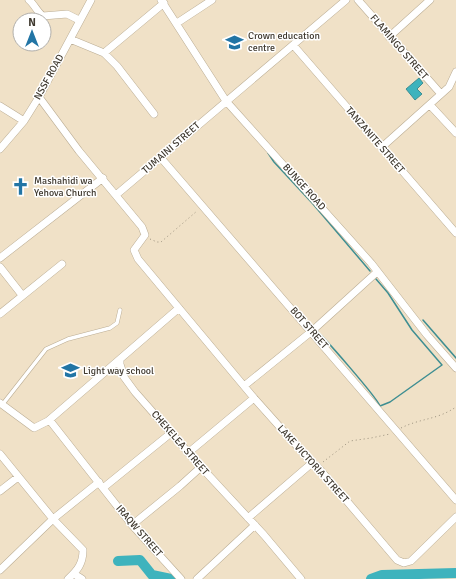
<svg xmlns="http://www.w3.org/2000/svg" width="456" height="579" viewBox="0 0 456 579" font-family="Signika,sans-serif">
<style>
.water{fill:#3eb3bd;stroke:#3e8e92}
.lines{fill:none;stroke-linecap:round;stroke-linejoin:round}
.stream{stroke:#3e8e92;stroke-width:1.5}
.river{stroke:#3eb3bd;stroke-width:10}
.lane-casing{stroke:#bbad94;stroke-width:4.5}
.street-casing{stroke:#bbad94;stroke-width:8}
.path{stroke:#9a907d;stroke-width:1;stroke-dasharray:1 3;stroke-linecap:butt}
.lane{stroke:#fff;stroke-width:3.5}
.street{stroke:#fff;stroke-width:7}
.labels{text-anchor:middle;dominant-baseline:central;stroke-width:3;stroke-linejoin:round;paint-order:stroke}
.poi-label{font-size:10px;fill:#3f392f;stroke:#fff;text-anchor:start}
.street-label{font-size:10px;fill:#3f392f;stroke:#fff}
</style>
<rect width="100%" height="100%" fill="#f0e1c7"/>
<path class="water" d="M 419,78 L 423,83 L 417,89 L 422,94 L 415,100 L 406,89 Z"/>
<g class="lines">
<path class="stream" d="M 268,153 L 274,162 L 313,204 L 370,271
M 376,279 L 388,293 L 412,330 L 442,365 L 390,402 L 380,406
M 423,320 L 456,358
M 316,331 C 322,334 377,398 380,406"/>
<path class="river" d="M 118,561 L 140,560 L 152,575 L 171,579
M 371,579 L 382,575 L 456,573"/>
<defs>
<path id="lane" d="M 2,405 L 46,349 L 68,339 L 110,328 L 117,323 L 120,310"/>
<path id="street" d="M 29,0 C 34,4 38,13 43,16 L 67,14 L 79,20
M 161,0 L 226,101 L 371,263 L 427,335 L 456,368
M 358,0 L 441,94
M 177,23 L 212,0
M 389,37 L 430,0
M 70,39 L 104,53 L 117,66 L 154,114
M 294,46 L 456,233
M 104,53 L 164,3
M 39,97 L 79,151 L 142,227 L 145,235 L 134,250 L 138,259 L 254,398 L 312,463 L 317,466 L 397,560 L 404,563 L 411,561 L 456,517
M 430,105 L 456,133
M 0,106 L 24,121
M 382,147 L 449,87 L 456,72
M 0,149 L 24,121 L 39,97 L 91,0
M 161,158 L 456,500
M 116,195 L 346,0
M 0,258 L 103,178
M 0,267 L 22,295
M 179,308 L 120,359 L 120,364 L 124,377 L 135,392 L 201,467 L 264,535 L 301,579
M 0,314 L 62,264
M 244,386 L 312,331 L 377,272
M 0,403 L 34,428 L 48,421 L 51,422 L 132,525 L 181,579
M 48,421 L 120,359
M 188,453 L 254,398
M 0,454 L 53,519 L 83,550 C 83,563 78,570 68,579
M 103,488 L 171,433
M 0,491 L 18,477
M 248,518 L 312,463
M 132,525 L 180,486 L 201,467
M 0,570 L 53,519 L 99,482
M 74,574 L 82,579
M 197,579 L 255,525"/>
</defs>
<use href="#lane" class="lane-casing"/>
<use href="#street" class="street-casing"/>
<path class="path" d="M 150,239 L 157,242 L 161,242 L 197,211
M 401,428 C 421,418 437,420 456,407
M 323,462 L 350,441 L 371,438 L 390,434"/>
<use href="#lane" class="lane"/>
<use href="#street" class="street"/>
</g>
<defs>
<symbol id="school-bare" viewBox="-9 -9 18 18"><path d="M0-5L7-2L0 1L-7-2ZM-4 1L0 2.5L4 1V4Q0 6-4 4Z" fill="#2275a5" stroke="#fff" stroke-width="2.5" paint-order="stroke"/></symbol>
<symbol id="church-bare" viewBox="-9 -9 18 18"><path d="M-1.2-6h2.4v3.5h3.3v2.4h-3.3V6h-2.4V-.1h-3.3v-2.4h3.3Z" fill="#2275a5" stroke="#fff" stroke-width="2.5" paint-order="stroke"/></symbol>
</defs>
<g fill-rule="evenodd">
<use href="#school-bare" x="222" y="30" width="25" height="25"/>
<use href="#church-bare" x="8" y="174" width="25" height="25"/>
<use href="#school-bare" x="58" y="358" width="25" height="25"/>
</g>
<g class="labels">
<g class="poi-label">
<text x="248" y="36">Crown education<tspan x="248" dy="12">centre</tspan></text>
<text x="34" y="181">Mashahidi wa<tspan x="34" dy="12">Yehova Church</tspan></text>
<text x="83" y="371">Light way school</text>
</g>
<g class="street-label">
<text transform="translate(399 47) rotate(49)">FLAMINGO STREET</text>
<text transform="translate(49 77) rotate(-61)">NSSF ROAD</text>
<text transform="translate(375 140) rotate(49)">TANZANITE STREET</text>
<text transform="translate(171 148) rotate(-41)">TUMAINI STREET</text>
<text transform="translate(304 187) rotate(48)">BUNGE ROAD</text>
<text transform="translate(309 328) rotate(49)">BOT STREET</text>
<text transform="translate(180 443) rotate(49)">CHEKELEA STREET</text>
<text transform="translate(313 464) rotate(48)">LAKE VICTORIA STREET</text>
<text transform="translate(139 531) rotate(49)">IRAQW STREET</text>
</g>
</g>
<g transform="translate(32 32)"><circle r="19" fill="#ffffff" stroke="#b2b0ac"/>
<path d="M0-3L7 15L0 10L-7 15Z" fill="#2275a5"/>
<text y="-6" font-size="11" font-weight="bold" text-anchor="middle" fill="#3f392f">N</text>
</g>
</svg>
